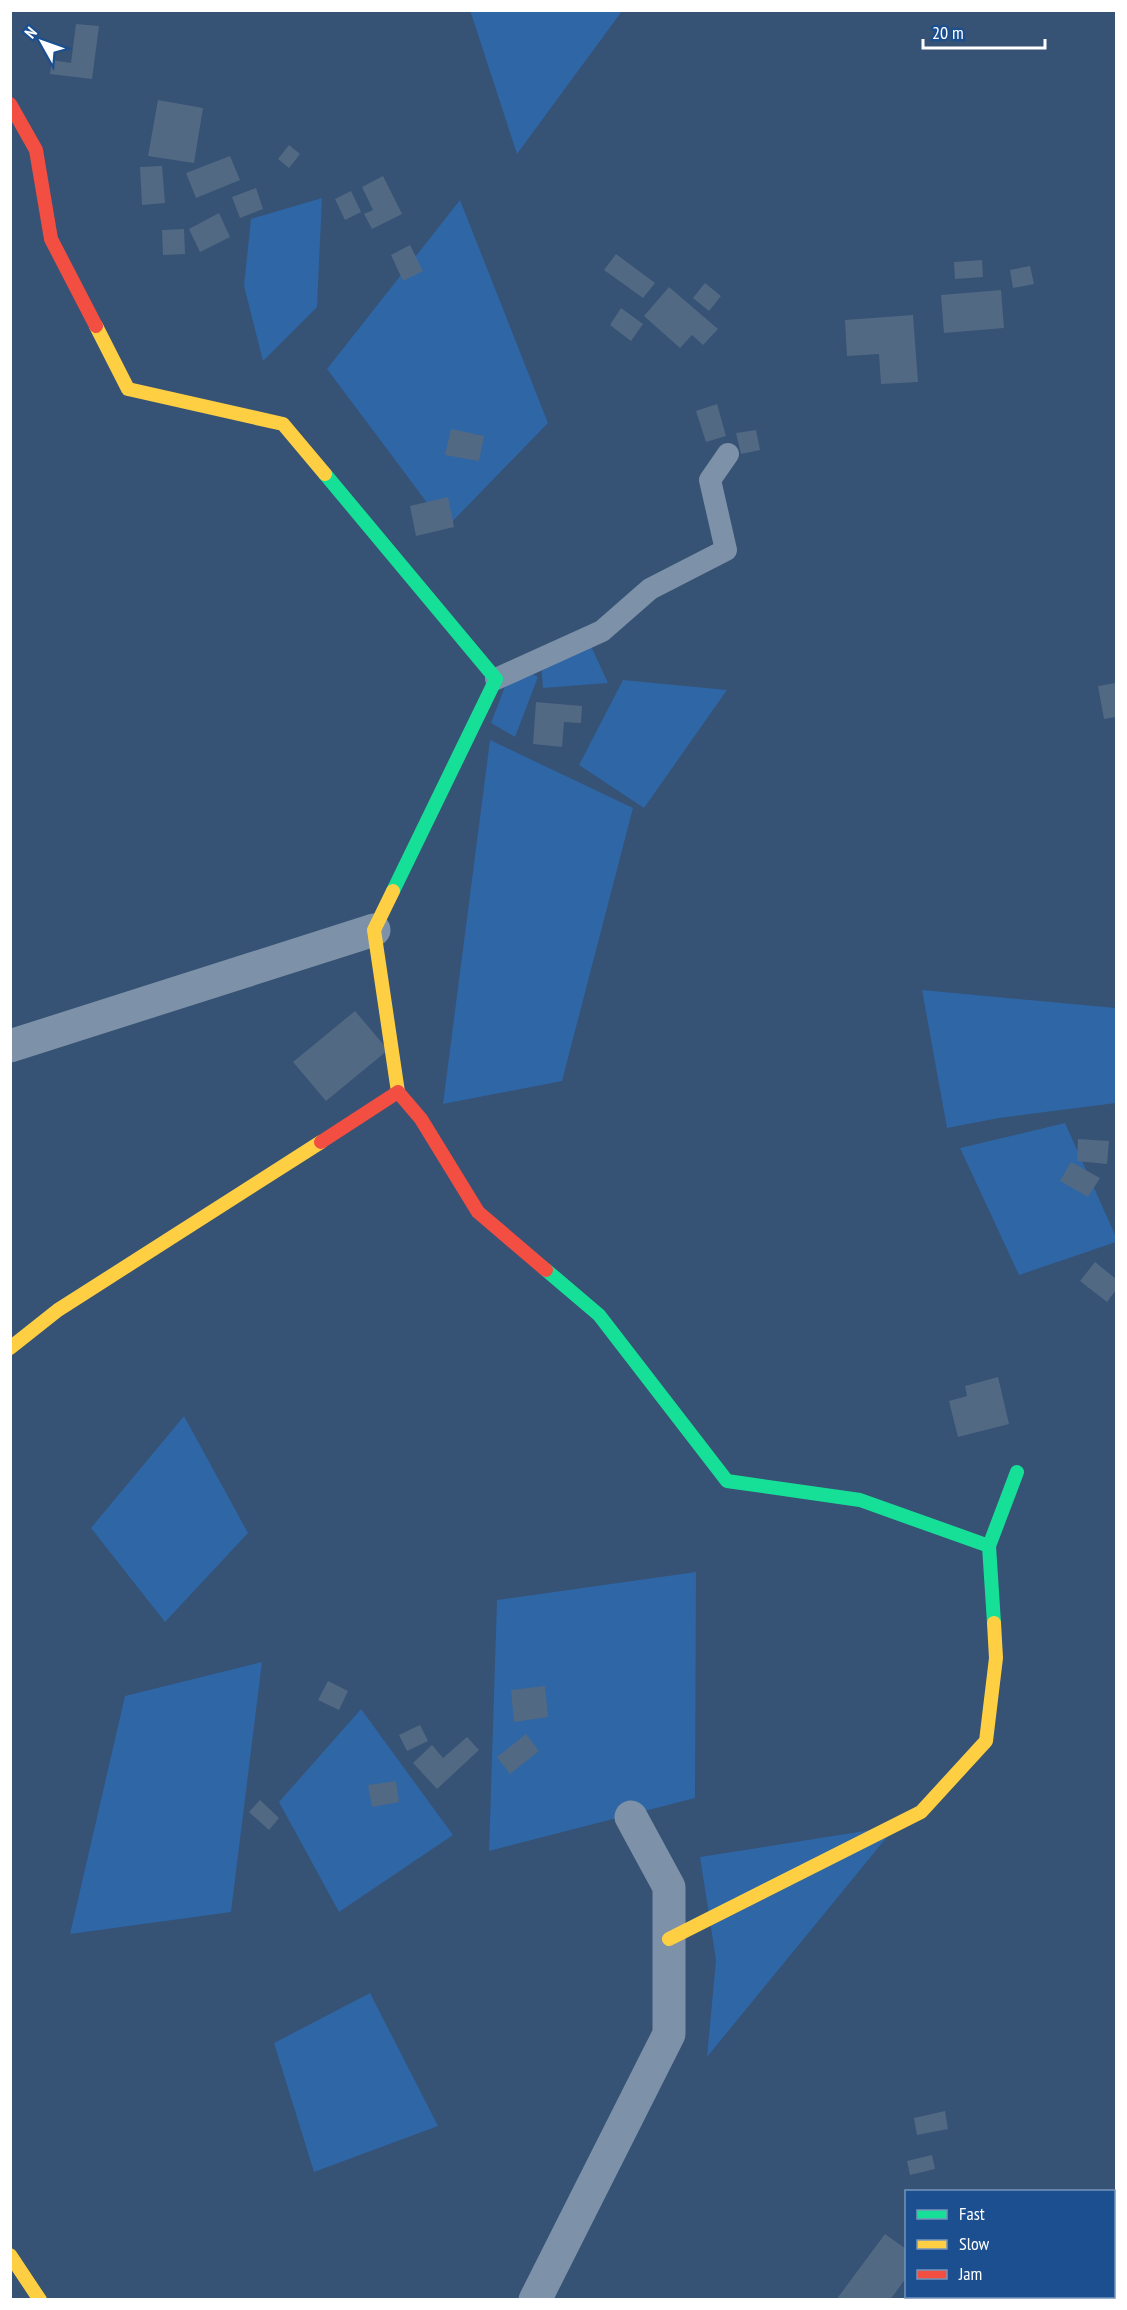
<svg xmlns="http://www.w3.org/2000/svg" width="1127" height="2310" viewBox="0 0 1127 2310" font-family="'PT Sans Narrow',sans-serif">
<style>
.green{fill:#2f66a5}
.building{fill:#526984}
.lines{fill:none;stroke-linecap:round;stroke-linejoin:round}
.lane{stroke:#7d92a8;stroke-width:22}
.street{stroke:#7d92a8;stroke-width:33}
.fast{stroke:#16e098;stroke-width:14}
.slow{stroke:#ffcf43;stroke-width:14}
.jam{stroke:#f24e42;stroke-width:14}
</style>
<rect width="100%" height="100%" fill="#365274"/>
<path class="green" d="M 470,10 L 622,10 L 622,11 L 517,154 Z
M 322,198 L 317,307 L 263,361 L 244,286 L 251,219 Z
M 460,200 L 548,423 L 446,528 L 327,369 Z
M 591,646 L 608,683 L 543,688 L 541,663 Z
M 514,663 L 538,677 L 515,737 L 491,723 Z
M 623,680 L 727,690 L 644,808 L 579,765 Z
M 490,740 L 633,808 L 562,1081 L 443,1104 Z
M 922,990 L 1116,1008 L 1116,1103 L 999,1118 L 947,1128 Z
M 1065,1123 L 1116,1237 L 1116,1242 L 1019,1275 L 960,1148 Z
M 184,1416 L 248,1533 L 165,1622 L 91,1528 Z
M 696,1572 L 695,1798 L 489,1851 L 497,1600 Z
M 262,1662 L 231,1912 L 70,1934 L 125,1696 Z
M 361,1709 L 453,1835 L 339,1912 L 279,1802 Z
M 896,1826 L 707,2057 L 716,1960 L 700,1857 Z
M 370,1993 L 438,2126 L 314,2172 L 274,2043 Z"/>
<path class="building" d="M 76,24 L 99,26 L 92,79 L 50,74 L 52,60 L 71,63 Z
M 158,100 L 203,108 L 194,163 L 148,156 Z
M 289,145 L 300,154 L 289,168 L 278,159 Z
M 230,156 L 240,180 L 196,198 L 186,173 Z
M 162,166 L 165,203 L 142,205 L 140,167 Z
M 383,176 L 402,214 L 372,229 L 364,214 L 373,210 L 362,187 Z
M 256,188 L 263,209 L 240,218 L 232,197 Z
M 351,191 L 361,212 L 345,220 L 335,199 Z
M 219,213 L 230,237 L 200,252 L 189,229 Z
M 184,229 L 185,254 L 163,255 L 162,230 Z
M 410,245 L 423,271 L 403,281 L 391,255 Z
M 616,254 L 655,283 L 643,298 L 604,270 Z
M 982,260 L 983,277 L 955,279 L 954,262 Z
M 1030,266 L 1034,284 L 1013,288 L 1010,270 Z
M 705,283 L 721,296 L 709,311 L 693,298 Z
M 669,287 L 718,329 L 703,345 L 692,335 L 680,348 L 644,316 Z
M 1001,290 L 1004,328 L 944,333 L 941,295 Z
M 621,308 L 643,324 L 631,341 L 610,325 Z
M 913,315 L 918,382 L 881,384 L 879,354 L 847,356 L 845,320 Z
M 717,404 L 726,436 L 706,442 L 696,411 Z
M 451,429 L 484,436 L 479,461 L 445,455 Z
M 756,430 L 760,450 L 741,454 L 736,433 Z
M 448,497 L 454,527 L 416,536 L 410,506 Z
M 1116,683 L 1116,717 L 1104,719 L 1098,686 Z
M 536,702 L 582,706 L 581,723 L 564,722 L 562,747 L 533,744 Z
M 355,1011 L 388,1050 L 326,1101 L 293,1062 Z
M 1078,1139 L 1109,1141 L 1107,1164 L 1077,1161 Z
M 1071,1162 L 1100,1178 L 1088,1197 L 1060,1181 Z
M 1095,1262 L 1116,1279 L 1116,1290 L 1107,1302 L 1080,1281 Z
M 998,1377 L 1009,1424 L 958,1437 L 949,1401 L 967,1396 L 965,1386 Z
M 328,1681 L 348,1691 L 339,1710 L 318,1700 Z
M 545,1686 L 548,1717 L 514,1722 L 511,1690 Z
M 420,1725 L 428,1741 L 407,1751 L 399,1735 Z
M 526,1734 L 539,1751 L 510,1774 L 497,1757 Z
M 467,1737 L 479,1750 L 437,1789 L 413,1763 L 432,1745 L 443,1758 Z
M 396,1781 L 399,1802 L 372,1807 L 368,1785 Z
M 260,1800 L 279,1818 L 269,1830 L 249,1812 Z
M 945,2111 L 948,2129 L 917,2135 L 914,2118 Z
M 932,2155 L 935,2169 L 910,2175 L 907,2161 Z
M 885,2234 L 906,2249 L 906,2278 L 890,2300 L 836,2300 Z"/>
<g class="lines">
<path class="lane" d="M 496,679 L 602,631 L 650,589 L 726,550 L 710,480 L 728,454"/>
<path class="street" d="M 10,1046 L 374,930
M 535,2300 L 669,2034 L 669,1887 L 631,1817"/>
<path class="fast" d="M 325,474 L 496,679 L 393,891
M 546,1270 L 599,1315 L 727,1481 L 860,1500 L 989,1546
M 994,1623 L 989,1546 L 1017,1472"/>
<path class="slow" d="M 96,326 L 128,389 L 283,424 L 325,474
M 393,891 L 374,930 L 398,1092
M 10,1348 L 58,1310 L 321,1142
M 669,1939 L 921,1812 L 986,1741 L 996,1658 L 994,1623
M 10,2255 L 40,2300"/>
<path class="jam" d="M 10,104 L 36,150 L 51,239 L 96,326
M 321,1142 L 398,1092 L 421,1119 L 478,1212 L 546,1270"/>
</g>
<rect width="1127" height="2310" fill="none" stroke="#ffffff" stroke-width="24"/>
<rect x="905" y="2190" width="210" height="108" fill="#1b4f8f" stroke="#7695bc" stroke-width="1.5"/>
<rect x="917" y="2210" width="30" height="9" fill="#16e098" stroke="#7695bc" stroke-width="1.5"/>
<text x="959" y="2220" font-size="18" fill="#ffffff">Fast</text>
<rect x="917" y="2240" width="30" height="9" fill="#ffcf43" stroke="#7695bc" stroke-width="1.5"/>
<text x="959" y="2250" font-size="18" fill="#ffffff">Slow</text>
<rect x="917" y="2270" width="30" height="9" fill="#f24e42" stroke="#7695bc" stroke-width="1.5"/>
<text x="959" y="2280" font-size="18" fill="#ffffff">Jam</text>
<g transform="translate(42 42) rotate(310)" stroke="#1b4f8f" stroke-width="4.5" paint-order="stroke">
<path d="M0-4.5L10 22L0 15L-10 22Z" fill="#ffffff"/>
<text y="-9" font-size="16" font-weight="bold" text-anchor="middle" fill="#ffffff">N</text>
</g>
<path d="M923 39v9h122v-9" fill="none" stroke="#ffffff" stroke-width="3"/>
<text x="932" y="39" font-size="18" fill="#ffffff" stroke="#1b4f8f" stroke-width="4.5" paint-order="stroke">20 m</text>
</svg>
